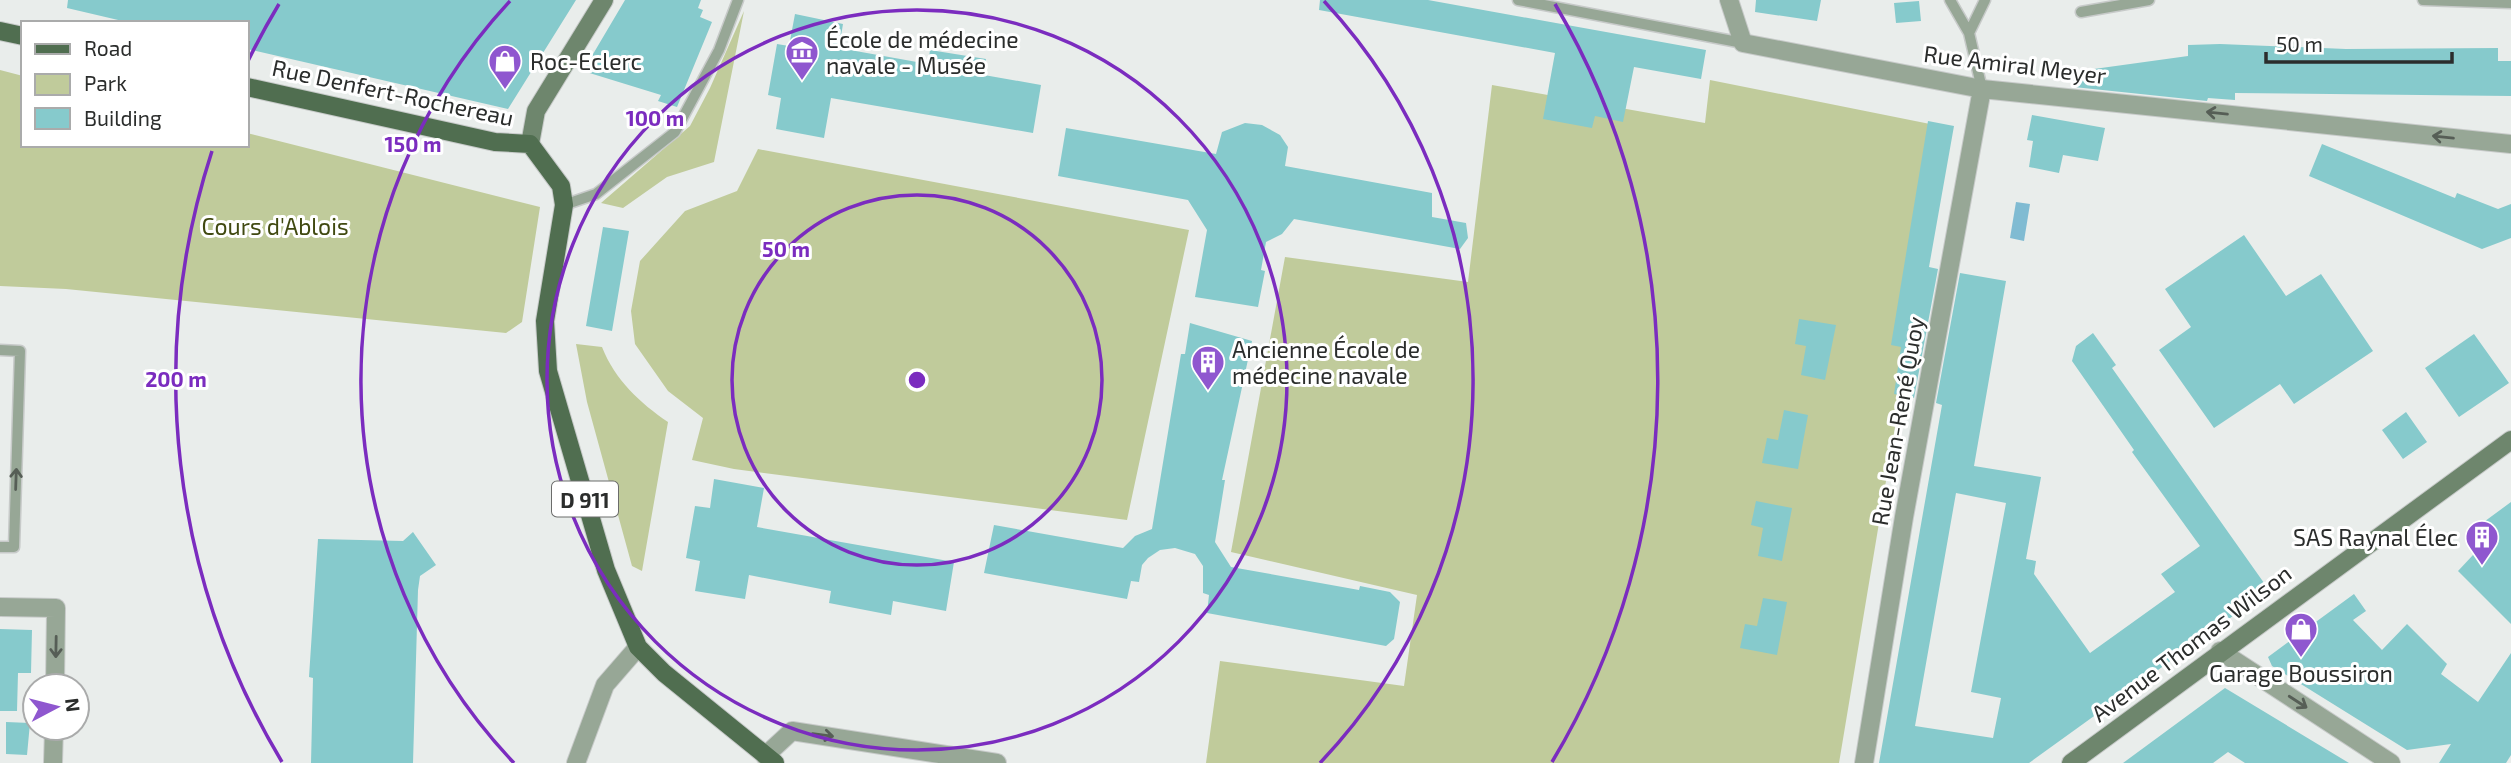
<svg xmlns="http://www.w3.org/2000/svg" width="2511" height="763" viewBox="0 0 2511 763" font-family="'Exo 2',sans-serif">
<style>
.green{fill:#c0cb9b}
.water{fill:#80bbd2}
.building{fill:#86cacc;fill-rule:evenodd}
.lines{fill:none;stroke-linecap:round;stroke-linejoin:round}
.lane-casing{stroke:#c7cac9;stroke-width:13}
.street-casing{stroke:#c7cac9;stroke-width:20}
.secondary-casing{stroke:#c7cac9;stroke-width:20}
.primary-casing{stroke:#c7cac9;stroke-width:20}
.lane{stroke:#97a796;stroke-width:10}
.street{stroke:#97a796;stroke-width:18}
.secondary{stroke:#6e866d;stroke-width:18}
.primary{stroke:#506e50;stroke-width:18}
.oneway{stroke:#565e56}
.ring{fill:none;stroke:#7b2cbf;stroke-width:3.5}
.labels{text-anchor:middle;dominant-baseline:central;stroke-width:6;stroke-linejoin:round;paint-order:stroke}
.shield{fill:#fff;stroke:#6b6c6b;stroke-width:2}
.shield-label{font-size:21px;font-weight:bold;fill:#2b2d2c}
.poi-label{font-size:23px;fill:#2b2d2c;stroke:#fff;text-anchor:start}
.street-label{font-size:23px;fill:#2b2d2c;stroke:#fff}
.park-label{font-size:23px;fill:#404910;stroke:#fff}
.centre{fill:#7b2cbf;stroke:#fff;stroke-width:3.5}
.ring-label{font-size:21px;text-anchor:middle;font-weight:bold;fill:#7b2cbf;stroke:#fff;stroke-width:6;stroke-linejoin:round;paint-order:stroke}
</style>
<rect width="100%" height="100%" fill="#e9edeb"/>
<path class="green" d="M 744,11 L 714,162 L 667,177 L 623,208 L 601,203 L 690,126 L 710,88 Z
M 0,70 L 23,76 L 23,145 L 247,145 L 247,133 L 540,207 L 522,322 L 506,333 L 66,289 L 0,286 Z
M 1710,80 L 1945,127 L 1839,763 L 1206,763 L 1220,661 L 1404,686 L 1417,595 L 1231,552 L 1285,257 L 1468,282 L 1492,85 L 1705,123 Z
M 758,149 L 1189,230 L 1127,520 L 734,469 L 692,460 L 703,418 L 668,391 L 635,344 L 631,311 L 640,261 L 685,211 L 737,191 Z
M 576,344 L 602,347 C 615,380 640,403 668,422 L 642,571 L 632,566 L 587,402 Z"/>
<path class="water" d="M 2016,202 L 2030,204 L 2024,241 L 2010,238 Z"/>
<path class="building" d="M 68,0 L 576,0 L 508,109 L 247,49 L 247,23 L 131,23 L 67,8 Z
M 625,0 L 701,0 L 698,8 L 703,10 L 700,17 L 712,22 L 677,107 L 658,101 L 661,95 L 583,71 Z
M 1320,0 L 1428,0 L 1706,50 L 1701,79 L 1634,67 L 1623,122 L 1595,116 L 1592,128 L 1543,119 L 1555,53 L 1319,10 Z
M 1756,0 L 1821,0 L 1817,21 L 1755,12 Z
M 1919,1 L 1921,21 L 1896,23 L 1894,3 Z
M 795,14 L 843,24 L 839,48 L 928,64 L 930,50 L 986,59 L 984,75 L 1041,85 L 1033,133 L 831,98 L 824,138 L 776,129 L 781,98 L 768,95 L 777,44 L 789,46 Z
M 2220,44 L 2346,49 L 2498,48 L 2498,61 L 2511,61 L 2511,96 L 2235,93 L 2235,100 L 2208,98 L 2207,101 L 2074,87 L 2065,73 L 2188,56 L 2188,45 Z
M 2032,115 L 2105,128 L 2098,161 L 2063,155 L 2059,173 L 2029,167 L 2033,141 L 2027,140 Z
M 1928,121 L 1954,126 L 1929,267 L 1938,269 L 1914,398 L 1894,394 L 1901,347 L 1891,345 Z
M 1245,123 L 1262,125 L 1280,135 L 1288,147 L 1285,166 L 1432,193 L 1432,217 L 1466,223 L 1468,238 L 1460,249 L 1294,219 L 1282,234 L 1266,242 L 1261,270 L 1265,271 L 1258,307 L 1195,297 L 1207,230 L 1188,200 L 1058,176 L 1066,128 L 1216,154 L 1222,132 Z
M 2322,144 L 2455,198 L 2457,193 L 2498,209 L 2511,204 L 2511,238 L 2482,249 L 2309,176 Z
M 603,227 L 629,231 L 612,331 L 586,326 Z
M 2244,235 L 2286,296 L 2321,274 L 2373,351 L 2294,404 L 2280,384 L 2214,428 L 2159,350 L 2191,327 L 2165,289 Z
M 1960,273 L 2006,281 L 1974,466 L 2041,477 L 2026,559 L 2036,561 L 2034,574 L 2090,653 L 2175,592 L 2161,574 L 2200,546 L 2132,452 L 2134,450 L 2072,361 L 2076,346 L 2093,333 L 2116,365 L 2112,368 L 2269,590 L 2029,763 L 1879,763 L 1942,405 L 1936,403 ZM 1956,493 L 2006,503 L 1971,692 L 2001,698 L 1993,738 L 1915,726 Z
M 1799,319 L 1836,325 L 1825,380 L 1801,375 L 1806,346 L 1795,344 Z
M 1190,323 L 1252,341 L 1222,480 L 1225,480 L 1215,542 L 1231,567 L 1359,590 L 1360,586 L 1390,592 L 1400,602 L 1394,639 L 1386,646 L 1207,613 L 1209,595 L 1203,593 L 1203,566 L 1195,554 L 1175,548 L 1160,550 L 1148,558 L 1142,565 L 1139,582 L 1131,581 L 1127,599 L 984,573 L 994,525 L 1123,548 L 1135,536 L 1152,529 L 1181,354 L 1185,354 Z
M 2474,334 L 2509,383 L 2459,417 L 2425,368 Z
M 1784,410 L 1808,415 L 1798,469 L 1762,463 L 1767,438 L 1778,440 Z
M 2406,412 L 2427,442 L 2403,459 L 2382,430 Z
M 714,479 L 764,488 L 757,527 L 954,562 L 946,611 L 893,601 L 891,615 L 829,603 L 831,591 L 749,575 L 745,599 L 695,591 L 700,561 L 686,558 L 695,506 L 710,508 Z
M 1756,501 L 1792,508 L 1782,561 L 1758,556 L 1763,528 L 1751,525 Z
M 2511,502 L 2511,624 L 2458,571 L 2488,539 L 2477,527 Z
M 413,532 L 436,565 L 420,576 L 418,590 L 413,763 L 311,763 L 313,678 L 309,677 L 318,539 L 403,541 Z
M 2354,594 L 2366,611 L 2353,620 L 2382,650 L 2407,624 L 2447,664 L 2441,674 L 2478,702 L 2511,653 L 2511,755 L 2506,763 L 2439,763 L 2451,744 L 2407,750 L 2272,666 L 2268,657 Z
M 1763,598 L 1787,602 L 1777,655 L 1740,648 L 1745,624 L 1757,626 Z
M 0,629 L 32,630 L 31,673 L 18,673 L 17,711 L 0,711 Z
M 2225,688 L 2349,763 L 2245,763 L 2228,752 L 2213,763 L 2123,763 Z
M 6,722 L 30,723 L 27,755 L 6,754 Z"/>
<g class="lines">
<defs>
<path id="lane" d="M 1518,0 L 1743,43
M 1950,0 L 1969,33
M 2423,0 L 2511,3
M 2081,12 L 2149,0
M 1982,89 L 1969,33 L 1985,0
M 564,205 L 596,194 L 675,132 L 719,50 L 738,0
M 0,350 L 20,351 L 14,547 L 0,547"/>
<path id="street" d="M 1729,0 L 1743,43 L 1982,89 L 2511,144
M 0,607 L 56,608 L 55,686
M 2220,651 L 2391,763
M 765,756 L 792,731 L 997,763
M 53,763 L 54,728
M 576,763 L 605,685 L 638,647
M 1864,763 L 1904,517 L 1982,89"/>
<path id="secondary" d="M 530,144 L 536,111 L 604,0
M 2071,763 L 2511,440"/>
<path id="primary" d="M 0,31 L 23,36
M 247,87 L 495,142 L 530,144 L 561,186 L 564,205 L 545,321 L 548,371 L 606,570 L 638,647 L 664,673 L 775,763"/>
</defs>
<use href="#lane" class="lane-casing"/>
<use href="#street" class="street-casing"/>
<use href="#secondary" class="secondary-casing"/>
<use href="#primary" class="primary-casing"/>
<use href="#lane" class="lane"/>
<use href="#street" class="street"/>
<use href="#secondary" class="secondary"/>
<use href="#primary" class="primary"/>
</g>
<defs><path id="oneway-shaft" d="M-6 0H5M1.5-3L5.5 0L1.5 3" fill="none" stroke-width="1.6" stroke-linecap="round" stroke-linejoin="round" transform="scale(1.75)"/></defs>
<g class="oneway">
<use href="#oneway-shaft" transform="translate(2217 113) rotate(-174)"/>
<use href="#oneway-shaft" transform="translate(2443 137) rotate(-174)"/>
<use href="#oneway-shaft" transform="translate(16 479) rotate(-88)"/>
<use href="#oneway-shaft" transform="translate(56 647) rotate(91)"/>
<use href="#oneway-shaft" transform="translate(2298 702) rotate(33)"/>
<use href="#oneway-shaft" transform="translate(823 735) rotate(8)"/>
</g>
<g class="ring">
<circle cx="917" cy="380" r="185"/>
<circle cx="917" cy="380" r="370"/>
<path d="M514 763A556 556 0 0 1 510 1M1324 1A556 556 0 0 1 1320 763"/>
<path d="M282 762A741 741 0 0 1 212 151M248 61A741 741 0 0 1 279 4M1555 4A741 741 0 0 1 1552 762"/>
</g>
<defs>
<symbol id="museum-pin" viewBox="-11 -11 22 30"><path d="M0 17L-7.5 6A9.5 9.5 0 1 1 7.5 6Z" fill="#8f57cf" stroke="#fff"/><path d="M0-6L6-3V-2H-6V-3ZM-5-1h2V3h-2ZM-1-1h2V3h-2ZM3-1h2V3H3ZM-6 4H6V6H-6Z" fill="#fff"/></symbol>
<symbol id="shop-pin" viewBox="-11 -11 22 30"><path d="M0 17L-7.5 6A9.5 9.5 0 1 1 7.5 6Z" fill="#8f57cf" stroke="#fff"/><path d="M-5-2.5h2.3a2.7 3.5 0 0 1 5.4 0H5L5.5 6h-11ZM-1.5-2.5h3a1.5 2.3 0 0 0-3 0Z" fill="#fff"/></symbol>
<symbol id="building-pin" viewBox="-11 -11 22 30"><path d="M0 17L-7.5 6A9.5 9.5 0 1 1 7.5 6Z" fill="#8f57cf" stroke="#fff"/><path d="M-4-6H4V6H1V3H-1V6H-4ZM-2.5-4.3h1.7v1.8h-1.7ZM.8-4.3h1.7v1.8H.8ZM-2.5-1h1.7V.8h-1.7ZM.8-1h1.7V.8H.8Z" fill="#fff"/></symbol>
</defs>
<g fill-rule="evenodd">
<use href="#museum-pin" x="783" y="33" width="38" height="52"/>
<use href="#shop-pin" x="486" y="42" width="38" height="52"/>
<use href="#building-pin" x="1189" y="343" width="38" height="52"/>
<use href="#building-pin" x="2463" y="518" width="38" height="52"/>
<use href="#shop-pin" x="2282" y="610" width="38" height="52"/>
</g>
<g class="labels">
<rect class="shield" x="552" y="481.5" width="66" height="35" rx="5"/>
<g class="shield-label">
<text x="585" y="499">D 911</text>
</g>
<g class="poi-label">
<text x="826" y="39">École de médecine<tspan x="826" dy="26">navale - Musée</tspan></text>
<text x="530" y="61">Roc-Eclerc</text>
<text x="1232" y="349">Ancienne École de<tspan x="1232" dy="26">médecine navale</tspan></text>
<text x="2458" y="537" text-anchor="end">SAS Raynal Élec</text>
<text x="2301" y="673" text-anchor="middle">Garage Boussiron</text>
</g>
<g class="street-label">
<text transform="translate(2015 64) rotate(7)">Rue Amiral Meyer</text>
<text transform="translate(393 92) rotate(12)">Rue Denfert-Rochereau</text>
<text transform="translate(1897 421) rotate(-80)">Rue Jean-René Quoy</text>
<text transform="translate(2191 643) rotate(-37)">Avenue Thomas Wilson</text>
</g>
<g class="park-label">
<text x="275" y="226">Cours d'Ablois</text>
</g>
</g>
<circle cx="917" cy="380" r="10" class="centre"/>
<g class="ring-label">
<text x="655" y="126">100 m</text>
<text x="413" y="152">150 m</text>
<text x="786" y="257">50 m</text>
<text x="176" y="387">200 m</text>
</g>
<rect x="21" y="21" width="228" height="126" fill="#ffffff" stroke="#aaabab" stroke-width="2"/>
<rect x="35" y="44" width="35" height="10" fill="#506e50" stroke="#aaabab" stroke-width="2"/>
<text x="84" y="56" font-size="21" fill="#2b2d2c">Road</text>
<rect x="35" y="74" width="35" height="21" fill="#c0cb9b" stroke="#aaabab" stroke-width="2"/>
<text x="84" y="91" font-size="21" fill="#2b2d2c">Park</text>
<rect x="35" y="108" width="35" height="21" fill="#86cacc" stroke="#aaabab" stroke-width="2"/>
<text x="84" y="126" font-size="21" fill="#2b2d2c">Building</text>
<g transform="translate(56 707) rotate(83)"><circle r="33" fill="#ffffff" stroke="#aaabab" stroke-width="2"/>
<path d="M0-5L12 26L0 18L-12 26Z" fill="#8f57cf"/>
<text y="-10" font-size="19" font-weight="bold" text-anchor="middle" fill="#2b2d2c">N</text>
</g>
<path d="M2266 52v10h186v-10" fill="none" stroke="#2b2d2c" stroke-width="3.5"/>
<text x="2276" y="52" font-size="21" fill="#2b2d2c" stroke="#ffffff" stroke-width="5" paint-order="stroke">50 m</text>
</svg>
